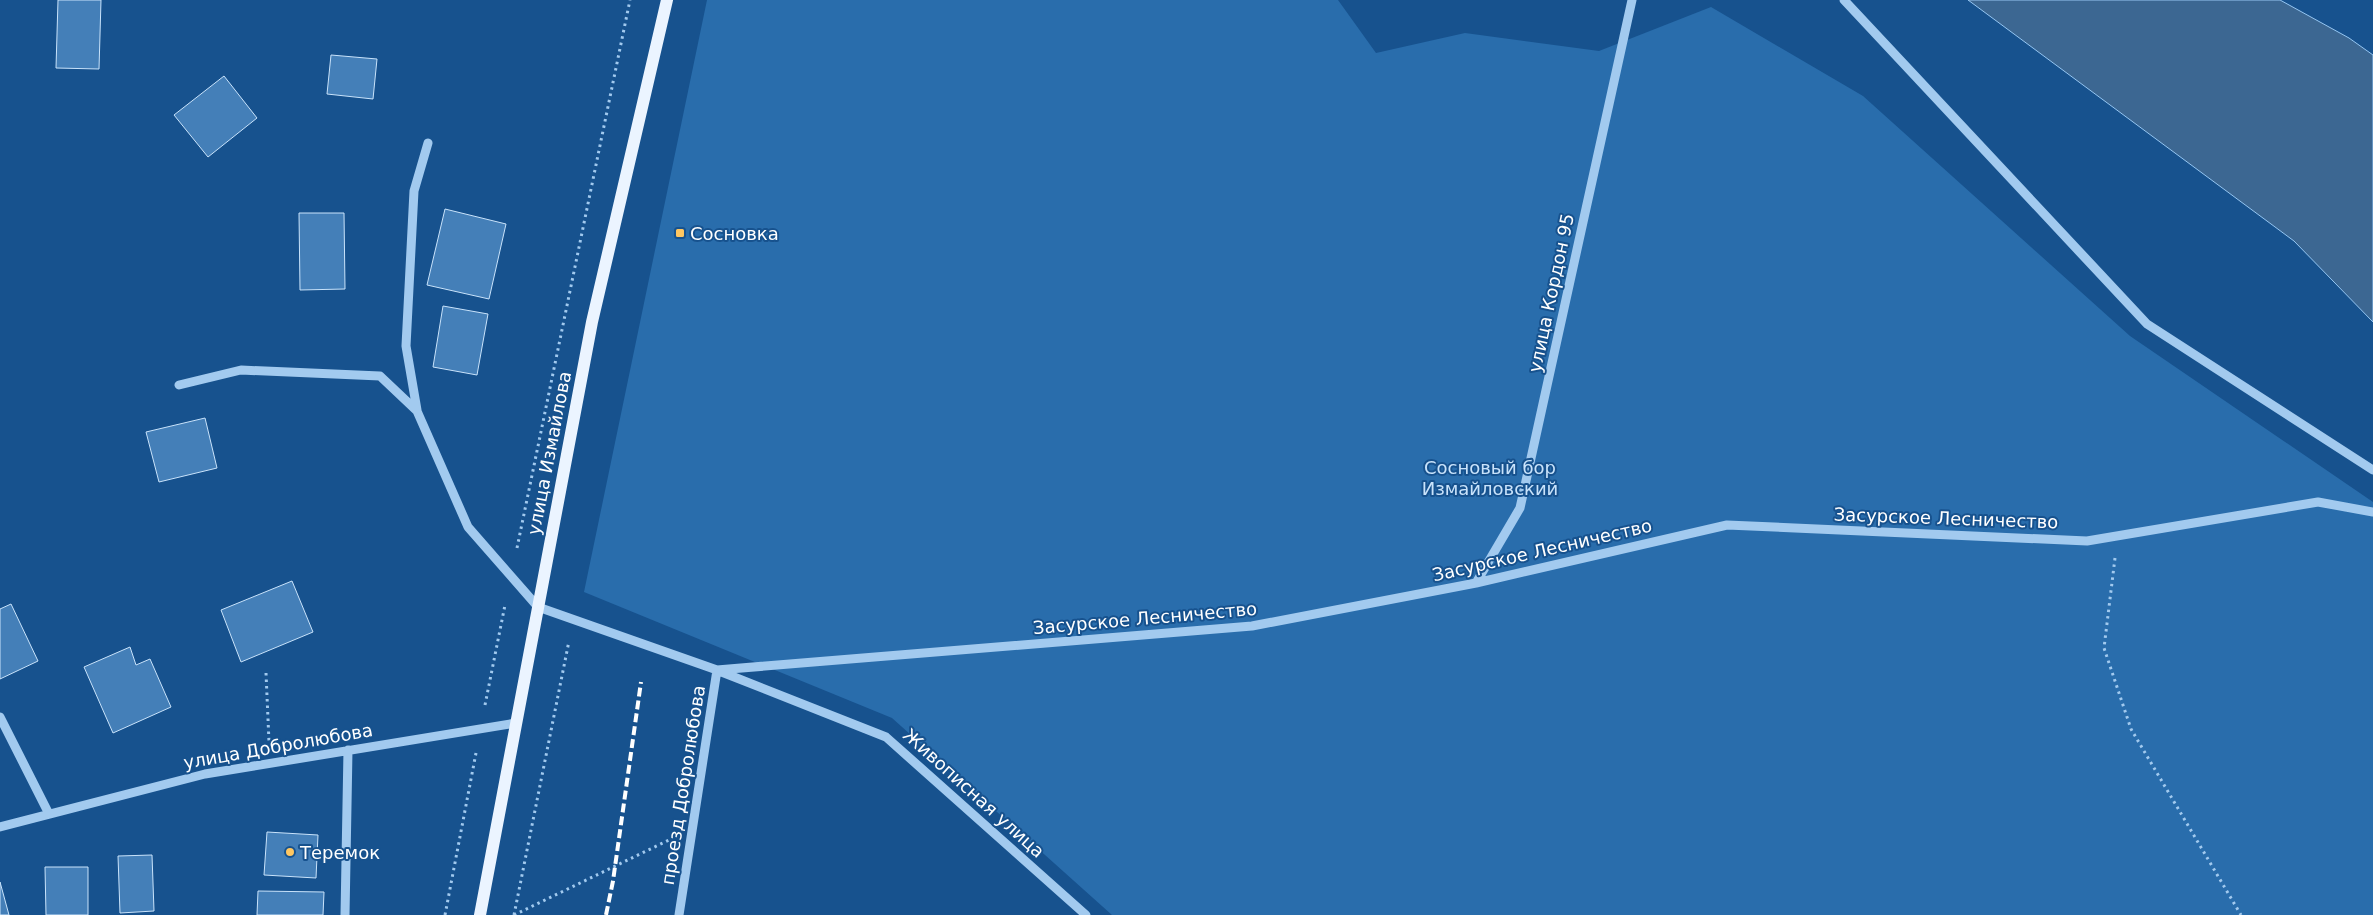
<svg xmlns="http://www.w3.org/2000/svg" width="2373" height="915" viewBox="0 0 2373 915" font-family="'DejaVu Sans',sans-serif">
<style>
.green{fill:#296dac}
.water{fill:#3c6792;stroke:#95c6f2}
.building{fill:#447fb8;stroke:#c9e3fb}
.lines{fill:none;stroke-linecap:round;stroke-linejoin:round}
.path{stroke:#a2caef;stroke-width:3;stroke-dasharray:2.5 4;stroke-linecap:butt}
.minor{stroke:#a2caef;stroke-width:9}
.major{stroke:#ebf4ff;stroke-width:12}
.rail{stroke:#fff;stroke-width:4;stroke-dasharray:9 4;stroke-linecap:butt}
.poi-dot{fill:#ffc761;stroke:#17528e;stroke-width:2}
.labels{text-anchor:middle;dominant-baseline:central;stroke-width:4;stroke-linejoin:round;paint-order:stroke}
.poi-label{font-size:18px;fill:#fff;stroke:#17528e;text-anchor:start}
.street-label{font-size:18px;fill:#fff;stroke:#17528e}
.park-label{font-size:18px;fill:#c9e3fb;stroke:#17528e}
</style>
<rect width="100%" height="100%" fill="#17528e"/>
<path class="green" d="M 707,0 L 1338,0 L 1376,53 L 1465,33 L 1599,51 L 1711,7 L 1863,96 L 2130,336 L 2373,502 L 2373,915 L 1112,915 L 892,718 L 584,592 Z"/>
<path class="water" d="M 1968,0 L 2280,0 L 2349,38 L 2373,55 L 2373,322 L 2294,241 Z"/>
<path class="building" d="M 58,0 L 101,0 L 99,69 L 56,68 Z
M 331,55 L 377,59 L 373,99 L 327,94 Z
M 224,76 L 257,118 L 208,157 L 174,115 Z
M 445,209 L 506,224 L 489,299 L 427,285 Z
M 299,213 L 344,213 L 345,289 L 300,290 Z
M 443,306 L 488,314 L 477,375 L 433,367 Z
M 205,418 L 217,468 L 159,482 L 146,432 Z
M 292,581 L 313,632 L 241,662 L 221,610 Z
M 11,604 L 38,661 L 0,679 L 0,609 Z
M 130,647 L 136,665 L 150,659 L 171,707 L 113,733 L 84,667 Z
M 267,832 L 318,835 L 316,878 L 264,875 Z
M 152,855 L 154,911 L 120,913 L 118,856 Z
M 45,867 L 88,867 L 88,915 L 46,915 Z
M 0,882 L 9,915 L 0,915 Z
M 258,891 L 324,892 L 323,915 L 257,915 Z"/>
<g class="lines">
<path class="path" d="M 517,548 L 630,0
M 2115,558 L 2104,648 L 2131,729 L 2241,915
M 266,673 L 269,742
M 485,705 L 505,605
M 445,915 L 476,753
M 514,915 L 569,641
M 514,915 L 669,840"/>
<path class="minor" d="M 1844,0 L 2147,324 L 2373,470
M 179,385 L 241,370 L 380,376 L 417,411 L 468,527 L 538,607 L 717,670 L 679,915
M 417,410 L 406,346 L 414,191 L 428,143
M 1476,583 L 1520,508 L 1632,0
M 717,670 L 1252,626 L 1476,583 L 1727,525 L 2087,541 L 2318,502 L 2373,512
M 719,671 L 886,737 L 1086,915
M 0,717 L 49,814
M 0,827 L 205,774 L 516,723
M 345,915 L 348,750"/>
<path class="major" d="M 480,915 L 592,322 L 667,0"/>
<path class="rail" d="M 606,915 L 613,881 L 641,682"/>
</g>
<g class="poi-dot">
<rect x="675" y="228" width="10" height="10" rx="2.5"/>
<circle cx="290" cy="852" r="5"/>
</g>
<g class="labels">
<g class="poi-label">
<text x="690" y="233">Сосновка</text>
<text x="300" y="852">Теремок</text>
</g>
<g class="street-label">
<text transform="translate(1551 293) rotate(-78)">улица Кордон 95</text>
<text transform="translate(549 453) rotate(-79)">улица Измайлова</text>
<text transform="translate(1946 518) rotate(2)">Засурское Лесничество</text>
<text transform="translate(1542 550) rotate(-13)">Засурское Лесничество</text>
<text transform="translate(1145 618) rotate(-5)">Засурское Лесничество</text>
<text transform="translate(278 746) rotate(-10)">улица Добролюбова</text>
<text transform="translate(683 785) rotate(-81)">проезд Добролюбова</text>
<text transform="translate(974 793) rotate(42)">Живописная улица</text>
</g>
<g class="park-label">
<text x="1490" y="467">Сосновый бор<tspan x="1490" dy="21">Измайловский</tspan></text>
</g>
</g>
</svg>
